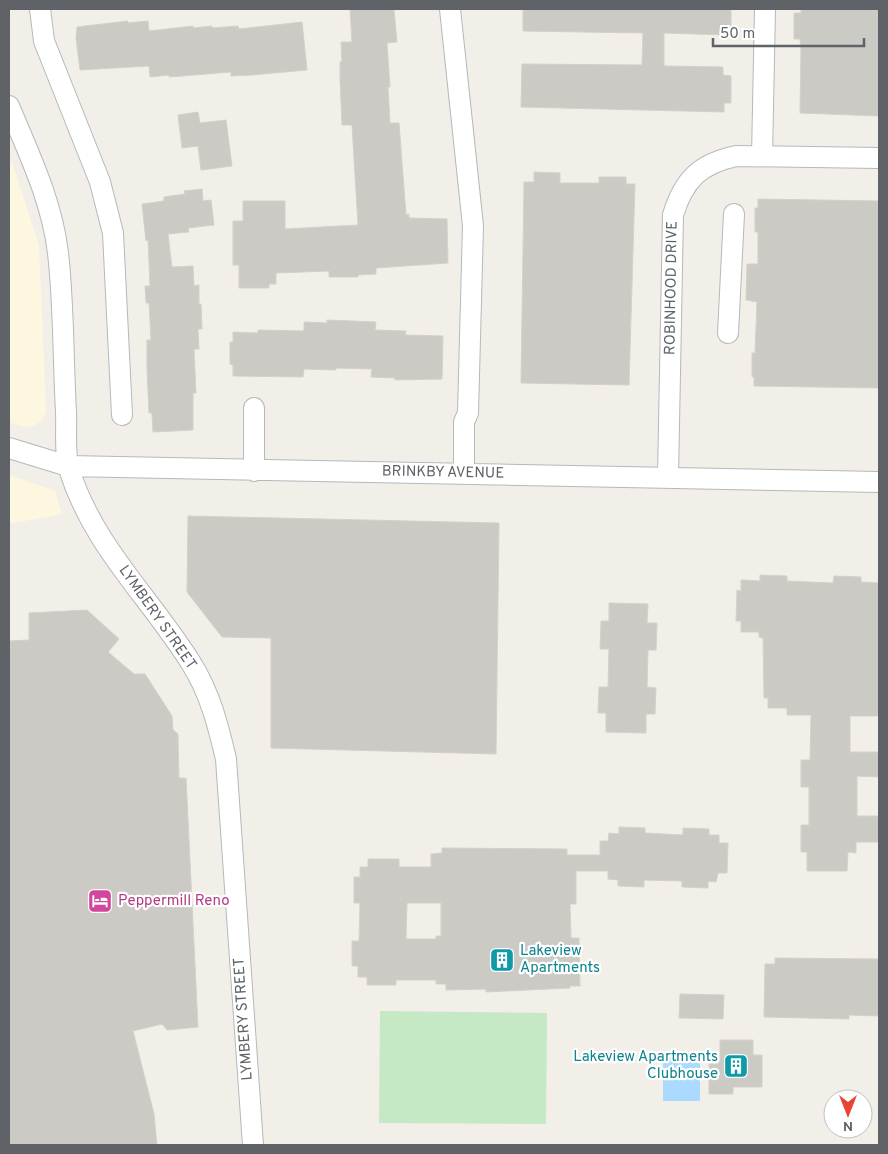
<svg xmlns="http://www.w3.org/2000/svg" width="888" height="1154" viewBox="0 0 888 1154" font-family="Overpass,sans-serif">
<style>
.commercial{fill:#fef7e0}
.green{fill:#c5e8c5}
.water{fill:#aadaff}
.building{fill:#cccac5;stroke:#d6d1c6;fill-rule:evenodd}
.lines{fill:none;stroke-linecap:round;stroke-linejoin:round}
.minor-casing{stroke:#b5b8bc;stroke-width:22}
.minor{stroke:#fff;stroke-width:20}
.labels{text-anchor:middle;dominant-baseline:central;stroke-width:4.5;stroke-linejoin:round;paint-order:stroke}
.street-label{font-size:15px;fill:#5f6368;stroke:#fff}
.hotel-label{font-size:15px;fill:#b23c85;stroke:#fff;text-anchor:start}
.culture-label{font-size:15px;fill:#0d838f;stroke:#fff;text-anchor:start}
</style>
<rect width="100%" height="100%" fill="#f1efe8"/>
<path class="commercial" d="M 12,162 L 39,246 L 46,411 L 42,420 L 33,426 L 24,427 L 9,422 L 9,163 Z
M 9,475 L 55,491 L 62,514 L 9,524 Z"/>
<path class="green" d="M 380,1011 L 547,1013 L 546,1124 L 379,1123 Z"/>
<path class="water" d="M 663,1052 L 700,1053 L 700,1101 L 663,1101 Z"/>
<path class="building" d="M 350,9 L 394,9 L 397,42 L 387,43 L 390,87 L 388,87 L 390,123 L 399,123 L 406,215 L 409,214 L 409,218 L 447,219 L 448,263 L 376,268 L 376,274 L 358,275 L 358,277 L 329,277 L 329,271 L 276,273 L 276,284 L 269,284 L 269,288 L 239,288 L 239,265 L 233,265 L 233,221 L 243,221 L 243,201 L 285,201 L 285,229 L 358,225 L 352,125 L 342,125 L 340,79 L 340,62 L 342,61 L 341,42 L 352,42 Z
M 523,9 L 731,9 L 731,26 L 725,26 L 725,35 L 664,33 L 664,66 L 723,67 L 723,75 L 731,76 L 731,103 L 724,103 L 724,112 L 521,107 L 522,64 L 642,65 L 643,33 L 523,31 Z
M 801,9 L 879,9 L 879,116 L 800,113 L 801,49 L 800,39 L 794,39 L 794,13 L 801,13 Z
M 128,21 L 128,23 L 148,21 L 149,31 L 193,26 L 193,28 L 212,26 L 212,28 L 238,26 L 239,29 L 302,22 L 307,70 L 252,75 L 231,76 L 231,72 L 169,77 L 169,75 L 150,77 L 149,66 L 80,70 L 76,38 L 77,27 Z
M 198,112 L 200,123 L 226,120 L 232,166 L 201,170 L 198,146 L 182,148 L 178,115 Z
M 534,172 L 560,173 L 560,183 L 599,183 L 599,177 L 626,177 L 626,184 L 635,184 L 629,385 L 521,383 L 524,182 L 534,182 Z
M 202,189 L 203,201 L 211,200 L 214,225 L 188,228 L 189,232 L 168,234 L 172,267 L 193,266 L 194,286 L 199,285 L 199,304 L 201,304 L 202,329 L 198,329 L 199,349 L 194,349 L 196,393 L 193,393 L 193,430 L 153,432 L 152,413 L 149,413 L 147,369 L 147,340 L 151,340 L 149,303 L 146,303 L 145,286 L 150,286 L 148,240 L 146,241 L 142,204 L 164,201 L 164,197 L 185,194 L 184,191 Z
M 758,199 L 879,201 L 879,388 L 754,386 L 754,377 L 752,377 L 752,353 L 755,353 L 757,302 L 746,300 L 747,264 L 758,264 L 758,232 L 755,232 L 755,208 L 758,208 Z
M 327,320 L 376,322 L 375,330 L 406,331 L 405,335 L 443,336 L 442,379 L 395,380 L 395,378 L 371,377 L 372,369 L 336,368 L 336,370 L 304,369 L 303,377 L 233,376 L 233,365 L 230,364 L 230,342 L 233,342 L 233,332 L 258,333 L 258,330 L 304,331 L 304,322 L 327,323 Z
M 188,516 L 499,523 L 496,754 L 271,748 L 271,638 L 222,637 L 187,592 Z
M 760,575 L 787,576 L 787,581 L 833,583 L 834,576 L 861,577 L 861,582 L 879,583 L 879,716 L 850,716 L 850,752 L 879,752 L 879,777 L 857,776 L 857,816 L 879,816 L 879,842 L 856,842 L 856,853 L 848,852 L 847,871 L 807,871 L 807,852 L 801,852 L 801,825 L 809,825 L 809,787 L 801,787 L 801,760 L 810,760 L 811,715 L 787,715 L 787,708 L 768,708 L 768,698 L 764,698 L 763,638 L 759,637 L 759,632 L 741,632 L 741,621 L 736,621 L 737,590 L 741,591 L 741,580 L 760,581 Z
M 609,603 L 648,604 L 647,623 L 657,623 L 656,650 L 648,650 L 647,687 L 656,688 L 655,714 L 646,714 L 646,733 L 606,732 L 606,713 L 598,713 L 599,687 L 608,687 L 609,649 L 600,649 L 601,621 L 609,621 Z
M 87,610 L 119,639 L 108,652 L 134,674 L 145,674 L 172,716 L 173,730 L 178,734 L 179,778 L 186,778 L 198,1027 L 167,1030 L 162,1024 L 133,1031 L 154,1114 L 157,1145 L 9,1145 L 9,641 L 29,640 L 29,613 Z
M 619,827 L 645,828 L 645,833 L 683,835 L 683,828 L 709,829 L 709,835 L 719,835 L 719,843 L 728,843 L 727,873 L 718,873 L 716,882 L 708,881 L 708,888 L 682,887 L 682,881 L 644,880 L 644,887 L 618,886 L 618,880 L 608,879 L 608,871 L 576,871 L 576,904 L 570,904 L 571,938 L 579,938 L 580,986 L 570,986 L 570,988 L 486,992 L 486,989 L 446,990 L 446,984 L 436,984 L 436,980 L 396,980 L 396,985 L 367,985 L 367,977 L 358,977 L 358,966 L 352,966 L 352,941 L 359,941 L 360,903 L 354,903 L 354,877 L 360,877 L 360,867 L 368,867 L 368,859 L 399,859 L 399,867 L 431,867 L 431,854 L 442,853 L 442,848 L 567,849 L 567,855 L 600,855 L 600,841 L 608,841 L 609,833 L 619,834 ZM 407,903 L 441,903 L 441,936 L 436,936 L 436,939 L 406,939 Z
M 775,958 L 879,959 L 879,1016 L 849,1015 L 849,1019 L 764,1017 L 765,964 L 775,964 Z
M 680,994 L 724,995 L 723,1019 L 679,1018 Z
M 720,1040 L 753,1040 L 753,1055 L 762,1055 L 762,1087 L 733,1087 L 733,1094 L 709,1094 L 709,1064 L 718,1064 L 720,1061 Z"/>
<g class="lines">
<defs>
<path id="minor" d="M 40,9 L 44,41 L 100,182 L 113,233 L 122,415
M 450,9 L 473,226 L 468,413 L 464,422 L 464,473
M 9,106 C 29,154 52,201 58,253 C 64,305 63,359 66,412 C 67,430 64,452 69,469 C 93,546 149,596 191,663 C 210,693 218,725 226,759 L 253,1145
M 762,156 L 765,9
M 728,333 L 734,214
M 254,408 L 254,471
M 9,448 L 68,466 L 879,482
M 668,477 L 673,215 C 684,179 700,164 736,156 L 879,158"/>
</defs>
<use href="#minor" class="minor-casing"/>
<use href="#minor" class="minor"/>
</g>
<defs>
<symbol id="hotel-square" viewBox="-11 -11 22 22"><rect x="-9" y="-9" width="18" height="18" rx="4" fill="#d1479c" stroke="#fff"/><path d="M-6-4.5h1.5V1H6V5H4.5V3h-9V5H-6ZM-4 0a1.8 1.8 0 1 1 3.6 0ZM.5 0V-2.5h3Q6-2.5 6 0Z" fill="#fff"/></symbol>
<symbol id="building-square" viewBox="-11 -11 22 22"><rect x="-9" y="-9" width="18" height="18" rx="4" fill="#0f9aa8" stroke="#fff"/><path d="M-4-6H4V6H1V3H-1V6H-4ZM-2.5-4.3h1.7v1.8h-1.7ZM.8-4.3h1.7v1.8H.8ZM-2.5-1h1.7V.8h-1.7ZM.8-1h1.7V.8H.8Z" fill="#fff"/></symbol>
</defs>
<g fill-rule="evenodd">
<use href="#hotel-square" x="86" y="887" width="28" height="28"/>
<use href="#building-square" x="488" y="946" width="28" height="28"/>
<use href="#building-square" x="722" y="1052" width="28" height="28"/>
</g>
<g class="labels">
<g class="street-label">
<text transform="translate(672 288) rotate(-89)">ROBINHOOD DRIVE</text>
<text transform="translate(443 473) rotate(1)">BRINKBY AVENUE</text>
<text transform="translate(157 618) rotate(55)">LYMBERY STREET</text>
<text transform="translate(244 1019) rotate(-94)">LYMBERY STREET</text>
</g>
<g class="hotel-label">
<text x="118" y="901">Peppermill Reno</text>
</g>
<g class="culture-label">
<text x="520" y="951">Lakeview<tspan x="520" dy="17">Apartments</tspan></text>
<text x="718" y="1057" text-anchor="end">Lakeview Apartments<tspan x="718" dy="17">Clubhouse</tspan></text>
</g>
</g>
<rect width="888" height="1154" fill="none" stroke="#5f6368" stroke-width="20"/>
<g transform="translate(848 1114) rotate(180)"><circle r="24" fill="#ffffff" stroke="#bfc1c3"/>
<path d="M0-4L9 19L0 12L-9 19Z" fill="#ea4335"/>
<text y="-8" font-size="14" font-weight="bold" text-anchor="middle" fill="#5f6368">N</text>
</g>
<path d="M713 38v8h151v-8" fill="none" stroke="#5f6368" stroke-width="2.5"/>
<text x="720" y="38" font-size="15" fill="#5f6368" stroke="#ffffff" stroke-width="4" paint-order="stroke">50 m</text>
</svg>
